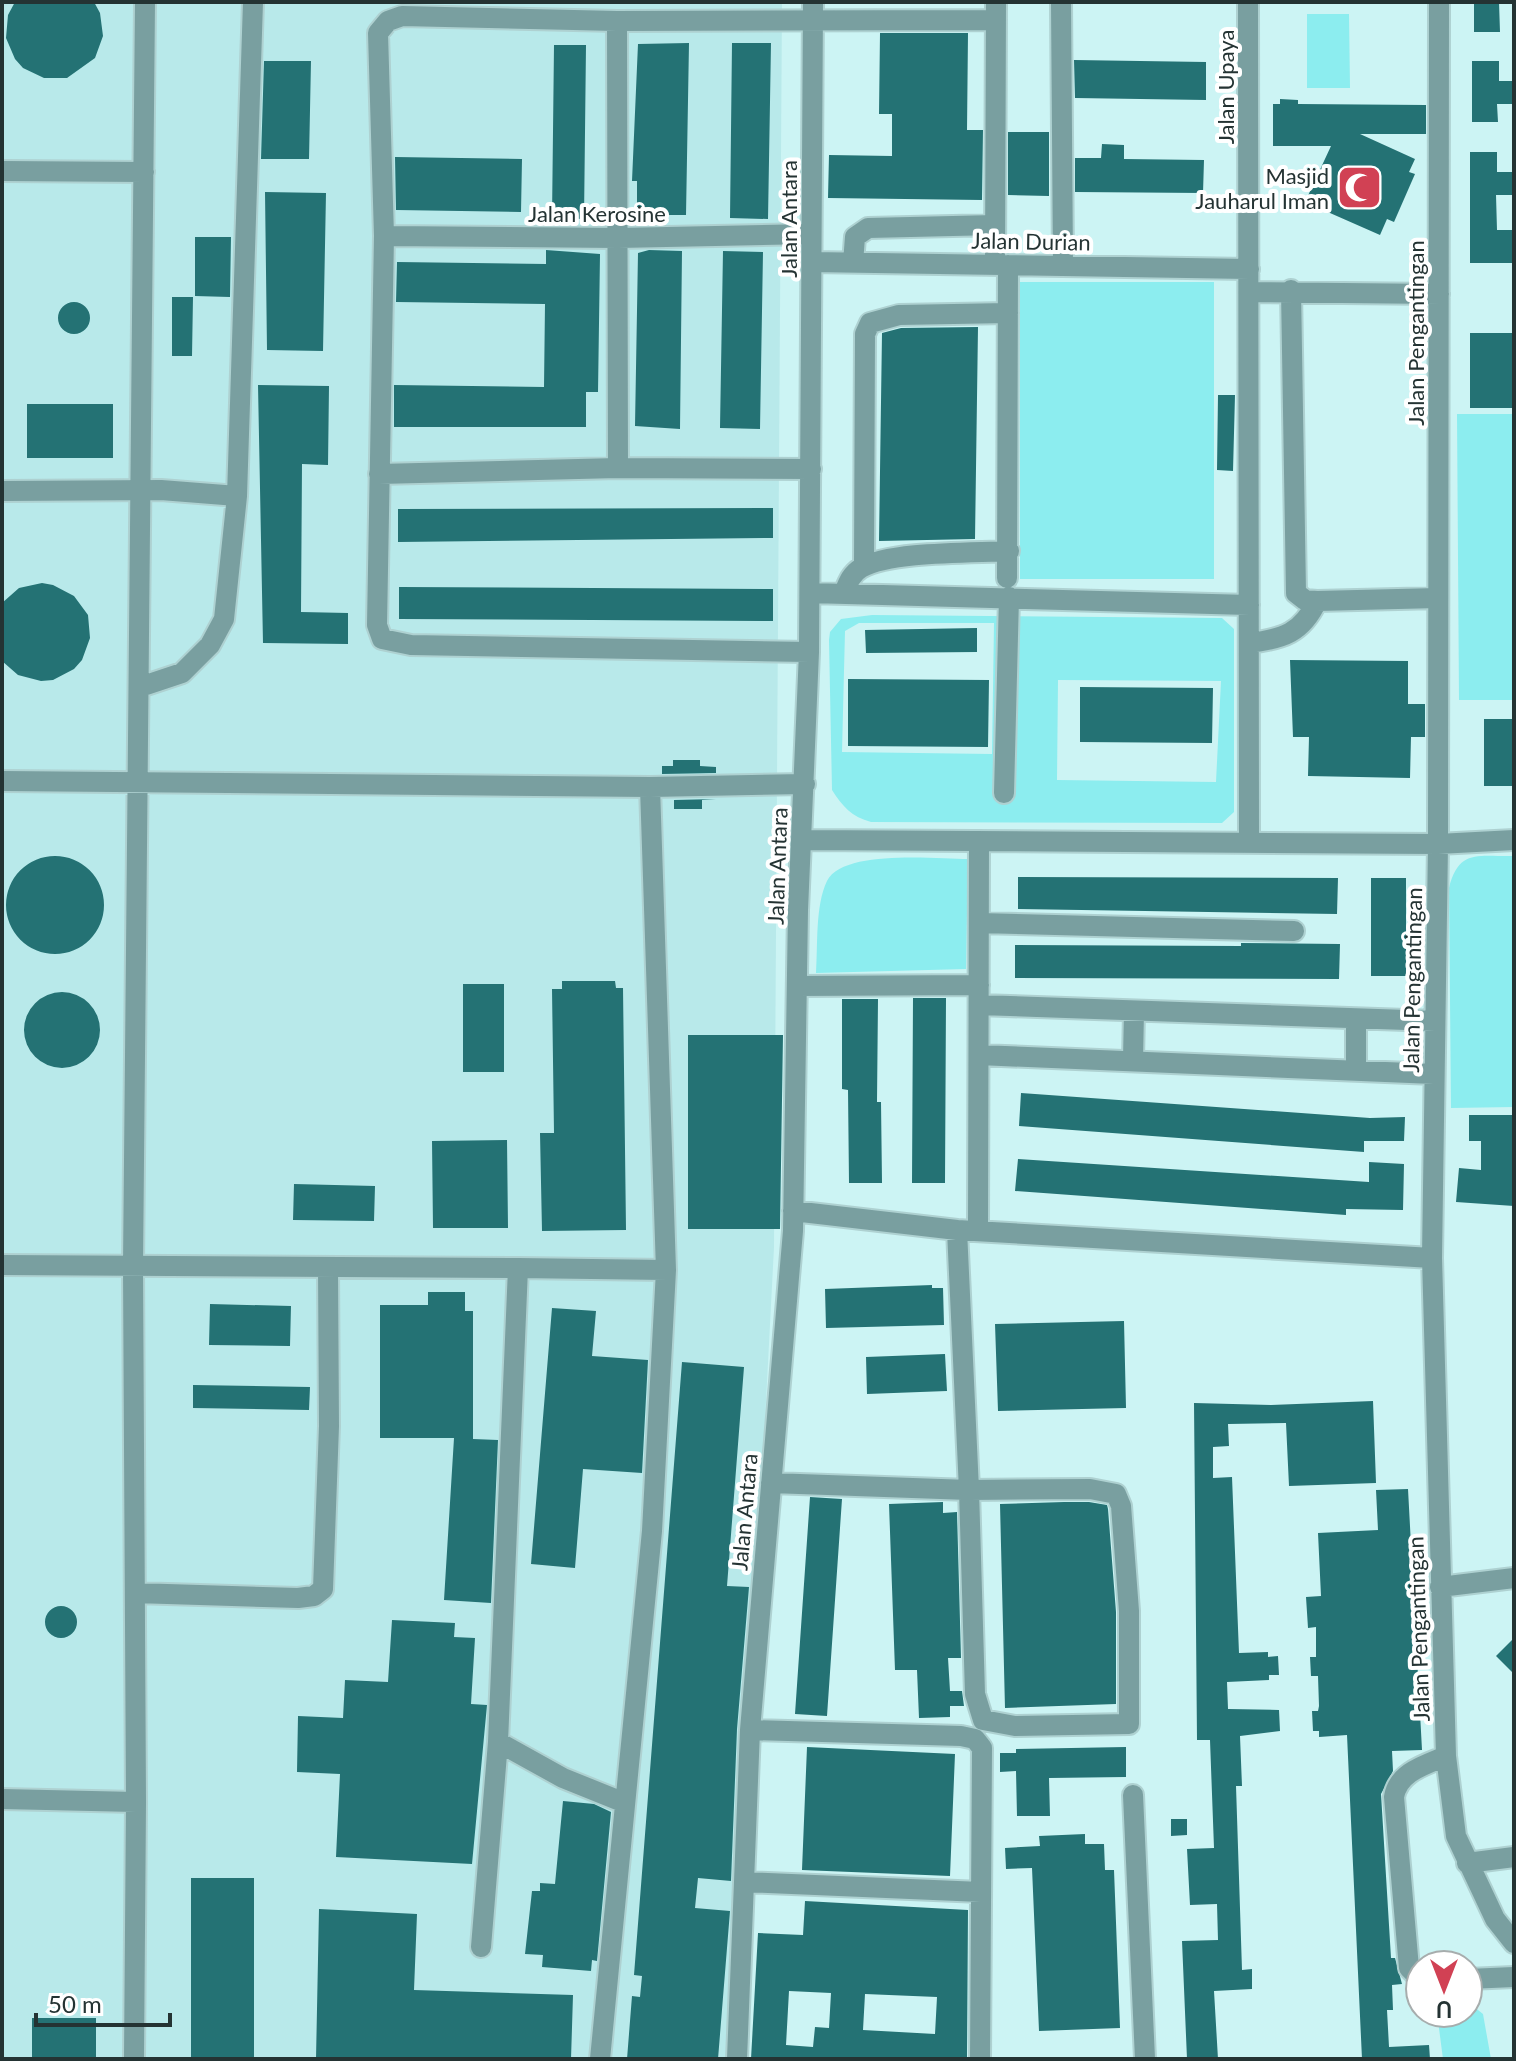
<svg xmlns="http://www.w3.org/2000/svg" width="1516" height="2061" viewBox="0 0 1516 2061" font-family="Lato,sans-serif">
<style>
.built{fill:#b8e9ea}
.green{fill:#8cedef;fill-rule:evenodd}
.building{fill:#247274;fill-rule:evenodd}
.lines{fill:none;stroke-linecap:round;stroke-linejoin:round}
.minor-casing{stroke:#aed1d1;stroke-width:24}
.minor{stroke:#799fa0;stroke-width:20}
.labels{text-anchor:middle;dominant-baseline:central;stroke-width:8;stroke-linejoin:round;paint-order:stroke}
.street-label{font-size:22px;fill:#243333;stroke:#fff}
.poi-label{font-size:22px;fill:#243333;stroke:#fff;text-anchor:end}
</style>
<rect width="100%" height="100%" fill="#ccf4f4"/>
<path class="built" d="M 2,2 L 782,2 L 774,1247 L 732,2059 L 2,2059 Z"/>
<path class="green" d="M 1307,14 L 1349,14 L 1350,88 L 1307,88 Z
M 1020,282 L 1214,282 L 1214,579 L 1020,579 Z
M 1457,414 L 1514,414 L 1514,700 L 1459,700 Z
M 872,615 L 1222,618 L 1234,629 L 1234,812 L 1222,823 L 871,822 C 852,817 842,806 832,790 L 829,640 L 830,632 L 841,619 ZM 859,623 L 994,623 L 992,754 L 842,752 L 845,631 ZM 1058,680 L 1221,681 L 1216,782 L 1057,780 Z
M 1514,856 L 1514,1107 L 1451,1108 L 1449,888 C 1459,848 1479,857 1514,856 Z
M 968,859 L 966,969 L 816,973 C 818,945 815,906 827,881 C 843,849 936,859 968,859 Z
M 1468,2002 L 1483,2014 L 1491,2059 L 1443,2059 L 1437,2013 L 1468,2013 Z"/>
<path class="building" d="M 15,2 L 94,2 L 100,13 L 103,36 L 95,58 L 67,78 L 44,78 L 23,68 L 15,59 L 6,38 L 8,15 Z
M 1474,2 L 1499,2 L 1500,32 L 1474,32 Z
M 880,33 L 968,33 L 967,130 L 983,130 L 982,200 L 828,198 L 829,155 L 892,156 L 892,114 L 879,114 Z
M 689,43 L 686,215 L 637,215 L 637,181 L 632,181 L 638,44 Z
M 732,43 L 771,43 L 768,219 L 730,218 Z
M 554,45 L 586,45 L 584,219 L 552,218 Z
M 1074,60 L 1206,62 L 1206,100 L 1075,98 Z
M 264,61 L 311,61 L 309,159 L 261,159 Z
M 1472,61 L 1499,61 L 1499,81 L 1514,81 L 1514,104 L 1497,104 L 1498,122 L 1472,122 Z
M 1280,99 L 1298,100 L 1298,104 L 1426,105 L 1426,134 L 1360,134 L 1415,159 L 1409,172 L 1415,174 L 1394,222 L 1387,219 L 1380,235 L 1305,202 L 1331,146 L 1273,146 L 1273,104 L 1280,104 Z
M 1008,132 L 1049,132 L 1049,196 L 1008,195 Z
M 1102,144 L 1124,145 L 1124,159 L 1204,160 L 1203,193 L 1075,192 L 1075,158 L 1101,158 Z
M 1470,152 L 1497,152 L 1497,172 L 1514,172 L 1514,195 L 1496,195 L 1497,230 L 1514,230 L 1514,263 L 1470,263 Z
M 395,157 L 522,159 L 521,212 L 396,210 Z
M 265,192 L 326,193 L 323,351 L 267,350 Z
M 195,237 L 231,237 L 230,297 L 195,296 Z
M 546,250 L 600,254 L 598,392 L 586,392 L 586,427 L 394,427 L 394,385 L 544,387 L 545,304 L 396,302 L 397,262 L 546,264 Z
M 649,250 L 682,251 L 680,429 L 635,426 L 638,253 Z
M 723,251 L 763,252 L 760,429 L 720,428 Z
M 172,297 L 193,297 L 192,356 L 172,356 Z
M58 318a16 16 0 1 1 32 0a16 16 0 1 1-32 0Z
M 978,327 L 975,539 L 879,541 L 882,333 L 901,328 Z
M 1470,333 L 1514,333 L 1514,408 L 1470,408 Z
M 258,385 L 329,386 L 328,465 L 302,464 L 301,612 L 348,613 L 348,644 L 263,643 Z
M 1218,395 L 1235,395 L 1233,471 L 1217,470 Z
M 27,404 L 113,404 L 113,458 L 27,458 Z
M 773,508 L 773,538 L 398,542 L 398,509 Z
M 42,583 L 53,585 L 74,596 L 88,615 L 90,638 L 82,660 L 74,669 L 53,680 L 41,681 L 18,675 L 2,661 L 2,603 L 19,588 Z
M 399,587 L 773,589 L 773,621 L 399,619 Z
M 977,628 L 977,652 L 866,653 L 865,630 Z
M 1290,660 L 1408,661 L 1408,704 L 1425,704 L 1425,737 L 1411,737 L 1410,778 L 1308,776 L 1309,737 L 1293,737 Z
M 848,679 L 989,680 L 988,747 L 848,746 Z
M 1080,687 L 1213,688 L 1212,743 L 1080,742 Z
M 1484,719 L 1514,719 L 1514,786 L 1484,786 Z
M 673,760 L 700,760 L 700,766 L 716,767 L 716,773 L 662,774 L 662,766 L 673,766 Z
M 716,799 L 702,800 L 702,809 L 674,809 L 674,800 Z
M6 905a49 49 0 1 1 98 0a49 49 0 1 1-98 0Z
M 1018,877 L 1338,878 L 1337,914 L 1018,909 Z
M 1371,878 L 1406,878 L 1406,976 L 1371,976 Z
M 1241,943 L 1340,944 L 1339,979 L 1015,978 L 1015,945 L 1241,946 Z
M 562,981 L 615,981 L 616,988 L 623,988 L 626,1230 L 542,1231 L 540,1133 L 554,1133 L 552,989 L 562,989 Z
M 463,984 L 504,984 L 504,1072 L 463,1072 Z
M24 1030a38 38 0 1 1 76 0a38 38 0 1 1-76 0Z
M 913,998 L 946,998 L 945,1183 L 912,1183 Z
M 842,999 L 878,999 L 877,1102 L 881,1102 L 882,1183 L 849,1183 L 848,1090 L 842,1089 Z
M 688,1035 L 783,1035 L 780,1229 L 688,1229 Z
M 1021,1093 L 1370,1118 L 1405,1117 L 1404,1141 L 1364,1141 L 1364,1152 L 1019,1126 Z
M 1469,1115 L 1514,1115 L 1514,1206 L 1456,1202 L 1459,1168 L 1481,1170 L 1481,1141 L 1469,1141 Z
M 507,1140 L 508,1228 L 433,1228 L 432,1141 Z
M 1018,1159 L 1369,1182 L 1369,1162 L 1404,1164 L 1403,1210 L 1346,1209 L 1346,1215 L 1015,1191 Z
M 294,1184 L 375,1186 L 374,1221 L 293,1220 Z
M 932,1285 L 932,1288 L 943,1288 L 944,1325 L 826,1328 L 825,1289 Z
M 428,1292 L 465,1292 L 465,1311 L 473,1311 L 473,1439 L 498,1440 L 491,1603 L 444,1600 L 454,1438 L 380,1438 L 380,1305 L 428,1305 Z
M 210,1304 L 291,1306 L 290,1346 L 209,1345 Z
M 552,1308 L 596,1311 L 592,1356 L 648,1360 L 642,1473 L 583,1469 L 575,1568 L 531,1564 Z
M 1124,1321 L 1126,1408 L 998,1411 L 995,1324 Z
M 945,1354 L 947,1391 L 867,1394 L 866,1357 Z
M 682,1362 L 744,1367 L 727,1586 L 749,1587 L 737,1729 L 731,1881 L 698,1878 L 695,1908 L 730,1911 L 718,2059 L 627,2059 L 632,1996 L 640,1997 L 642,1976 L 634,1975 Z
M 193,1385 L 310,1387 L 309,1410 L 193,1408 Z
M 1373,1401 L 1376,1483 L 1289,1486 L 1286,1423 L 1228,1424 L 1229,1446 L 1213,1447 L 1213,1478 L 1232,1477 L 1239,1653 L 1268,1652 L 1268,1657 L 1278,1656 L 1279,1675 L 1269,1675 L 1269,1680 L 1227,1682 L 1228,1709 L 1279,1710 L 1280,1731 L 1240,1736 L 1242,1786 L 1236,1786 L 1242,1970 L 1252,1969 L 1252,1989 L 1214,1991 L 1218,2059 L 1187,2059 L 1182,1941 L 1218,1940 L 1217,1904 L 1190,1905 L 1187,1849 L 1214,1848 L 1210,1740 L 1197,1740 L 1194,1403 L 1271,1405 Z
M 1408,1489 L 1422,1750 L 1392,1751 L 1393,1771 L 1381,1794 L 1391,1958 L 1395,1958 L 1402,1984 L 1392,1985 L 1393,2010 L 1387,2010 L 1389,2047 L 1429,2045 L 1430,2059 L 1362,2059 L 1347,1735 L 1319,1737 L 1319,1731 L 1313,1731 L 1312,1711 L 1318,1711 L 1319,1706 L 1318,1676 L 1311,1676 L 1310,1657 L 1316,1657 L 1316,1627 L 1308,1628 L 1306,1597 L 1321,1596 L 1318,1533 L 1378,1530 L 1376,1490 Z
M 810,1497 L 842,1499 L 827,1716 L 795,1714 Z
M 943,1502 L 943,1513 L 957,1512 L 961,1658 L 948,1658 L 950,1691 L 962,1691 L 964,1706 L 950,1706 L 950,1717 L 919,1718 L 917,1670 L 895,1670 L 889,1504 Z
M 1064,1502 L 1089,1502 L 1107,1505 L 1108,1509 L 1116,1612 L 1116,1704 L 1005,1708 L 1000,1504 Z
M45 1622a16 16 0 1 1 32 0a16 16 0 1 1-32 0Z
M 392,1620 L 455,1623 L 454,1637 L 475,1638 L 471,1704 L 487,1705 L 472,1864 L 336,1857 L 340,1774 L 297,1772 L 298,1716 L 343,1718 L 345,1680 L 388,1682 Z
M 1514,1638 L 1514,1674 L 1496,1656 Z
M 807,1747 L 955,1754 L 950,1876 L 802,1870 Z
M 1126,1747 L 1126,1777 L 1049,1778 L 1050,1816 L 1017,1816 L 1016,1771 L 1000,1772 L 1000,1753 L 1016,1753 L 1016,1749 Z
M 563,1801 L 594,1804 L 611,1812 L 597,1961 L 592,1960 L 591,1971 L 542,1967 L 543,1955 L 525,1954 L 532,1891 L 540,1891 L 540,1883 L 555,1884 Z
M 1171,1819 L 1187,1819 L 1187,1835 L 1171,1836 Z
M 1085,1834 L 1085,1844 L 1104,1844 L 1105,1870 L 1114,1870 L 1120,2028 L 1039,2031 L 1032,1868 L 1006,1869 L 1005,1848 L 1040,1846 L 1039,1836 Z
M 191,1878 L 254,1878 L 254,2059 L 191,2059 Z
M 805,1901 L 968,1910 L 967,2059 L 751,2059 L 758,1933 L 803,1935 ZM 789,1991 L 831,1993 L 829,2028 L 815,2027 L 813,2047 L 786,2045 ZM 865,1994 L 937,1997 L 935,2034 L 863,2030 Z
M 319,1909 L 417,1914 L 414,1990 L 573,1995 L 571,2059 L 316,2059 Z
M 32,2018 L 96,2018 L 96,2059 L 32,2059 Z"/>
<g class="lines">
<defs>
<path id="minor" d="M 1061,2 L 1063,266
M 1248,2 L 1249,842
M 1439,2 L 1438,844 L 1432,1258 L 1446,1756 L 1456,1836 L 1495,1919 L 1514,1943
M 617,21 L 618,468
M 2,171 L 144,172
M 384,236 L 618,238 L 811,234
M 812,262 L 1249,269
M 853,263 L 855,237 L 868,228 L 995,225
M 995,265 L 996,2
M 1291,290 L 1296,593 L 1305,600 L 1317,601 L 1438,598
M 1249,292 L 1439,294
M 379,474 L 618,468 L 811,469
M 2,491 L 161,490 L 237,496
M 864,566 L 865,334 L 870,323 L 899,315 L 1008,313
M 1007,578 L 1008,265
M 810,593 L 1249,605
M 844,593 C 848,583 851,574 861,568 C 890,551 973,553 1009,551
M 1249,643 C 1283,639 1302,633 1317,601
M 809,652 L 411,645 L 382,639 L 377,625 L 384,236 L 378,33 L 388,21 L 402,16 L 617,21 L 996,20
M 140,687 L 182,673 L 210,645 L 224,619 L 237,496 L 253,2
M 2,781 L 650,787 L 805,784
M 1004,793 L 1009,597
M 802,840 L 1438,844 L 1514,840
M 979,923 L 1294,931
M 797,986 L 979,985
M 979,1005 L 1435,1021
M 1356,1019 L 1356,1070
M 979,1055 L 1434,1074
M 1133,1060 L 1134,1011
M 957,1230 L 1432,1258
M 978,1231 L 979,841
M 2,1265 L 518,1268
M 771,1483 L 969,1490 L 957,1230 L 793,1211
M 1090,1489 L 1116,1494 L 1121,1506 L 1129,1611 L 1129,1724 L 1015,1726 L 983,1720 L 975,1694 L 969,1490 Z
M 1440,1587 L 1514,1578
M 135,1593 L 298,1598 L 314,1596 L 323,1589 L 329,1426 L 328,1267
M 750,1730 L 961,1736 L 975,1739 L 982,1748 L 980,2059
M 1133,1795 L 1145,2059
M 2,1799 L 136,1802
M 625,1803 L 563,1778 L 498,1742 L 518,1268 L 666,1270
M 1467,1863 L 1514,1857
M 746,1882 L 981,1892
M 481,1947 L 498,1742
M 1420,1979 L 1409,1968 L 1394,1797 C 1398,1772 1425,1765 1446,1756
M 1468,1979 L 1514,1977
M 134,2059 L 136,1802 L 133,1267 L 145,2
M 600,2059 L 652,1531 L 666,1270 L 650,787
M 737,2059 L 750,1730 L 793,1231 L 798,910 L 809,652 L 813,2"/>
</defs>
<use href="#minor" class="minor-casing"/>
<use href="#minor" class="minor"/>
</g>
<defs>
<symbol id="mosque-square" viewBox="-11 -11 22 22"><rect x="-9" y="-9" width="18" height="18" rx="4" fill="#d14154" stroke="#fff"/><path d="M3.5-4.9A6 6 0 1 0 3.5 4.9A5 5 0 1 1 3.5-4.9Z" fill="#fff"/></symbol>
</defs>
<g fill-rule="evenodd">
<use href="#mosque-square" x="1334" y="162" width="51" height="51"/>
</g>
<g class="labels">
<g class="street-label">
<text transform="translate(1225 87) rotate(-90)">Jalan Upaya</text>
<text x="597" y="213">Jalan Kerosine</text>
<text transform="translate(788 219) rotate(-90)">Jalan Antara</text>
<text transform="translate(1031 241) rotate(1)">Jalan Durian</text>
<text transform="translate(1415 333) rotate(-90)">Jalan Pengantingan</text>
<text transform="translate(777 866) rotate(-88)">Jalan Antara</text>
<text transform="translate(1412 980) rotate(-89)">Jalan Pengantingan</text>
<text transform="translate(744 1512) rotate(-85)">Jalan Antara</text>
<text transform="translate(1418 1629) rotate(-92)">Jalan Pengantingan</text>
</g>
<g class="poi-label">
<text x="1329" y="175">Masjid<tspan x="1329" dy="25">Jauharul Iman</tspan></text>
</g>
</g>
<rect width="1516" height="2061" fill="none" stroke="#243333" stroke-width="8"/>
<g transform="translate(1444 1989) rotate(180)"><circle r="38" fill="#ffffff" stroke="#a7adad" stroke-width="2"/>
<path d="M0-6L14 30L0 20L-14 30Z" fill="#d14154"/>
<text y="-12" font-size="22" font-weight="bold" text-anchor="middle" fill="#243333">U</text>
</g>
<path d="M36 2013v12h134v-12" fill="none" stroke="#243333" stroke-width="4"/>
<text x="48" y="2013" font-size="24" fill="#243333" stroke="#ffffff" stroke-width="6" paint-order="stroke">50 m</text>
</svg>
